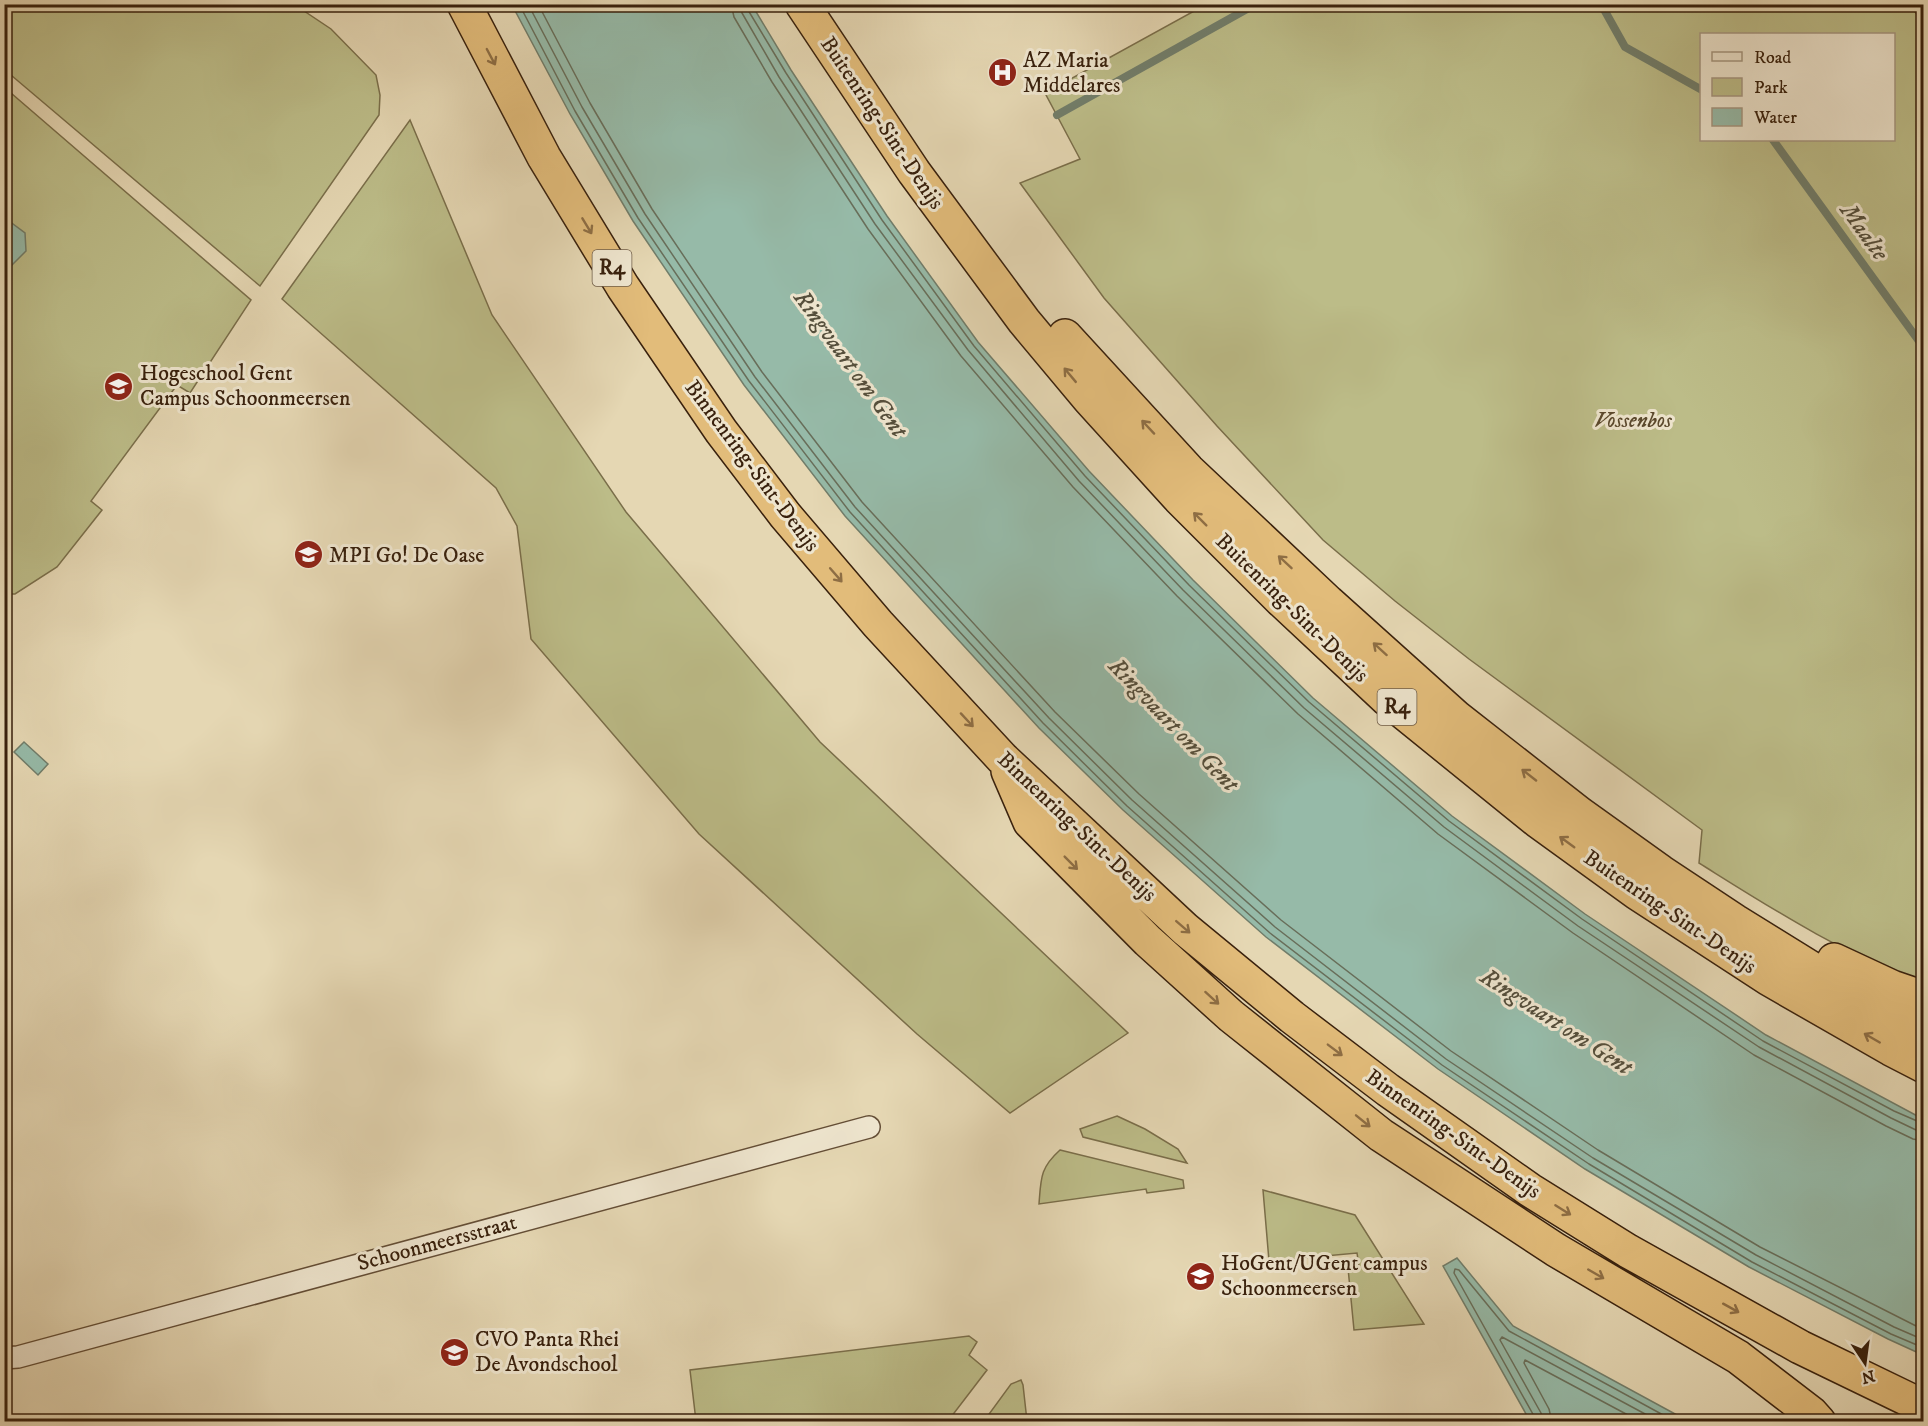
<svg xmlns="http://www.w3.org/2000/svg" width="1928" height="1426" viewBox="0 0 1928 1426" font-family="'IM FELL DW Pica',serif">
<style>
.green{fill:#bcbc88;stroke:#7a6e4a;stroke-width:1.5;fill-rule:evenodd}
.water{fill:#96baa8;stroke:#717d6a;stroke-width:1.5}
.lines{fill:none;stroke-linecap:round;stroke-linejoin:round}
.shore{stroke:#686e5a;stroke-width:1.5}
.stream{stroke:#717d6a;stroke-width:8}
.street-casing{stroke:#644e36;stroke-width:24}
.highway-casing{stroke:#39210d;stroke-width:36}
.street{stroke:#eee5ce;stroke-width:21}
.highway{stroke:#e2bc7a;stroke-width:33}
.oneway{stroke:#8e6e44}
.labels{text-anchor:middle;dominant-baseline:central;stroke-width:6;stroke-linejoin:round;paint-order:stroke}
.shield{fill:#eee5ce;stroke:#6f5c47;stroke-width:1.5}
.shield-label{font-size:21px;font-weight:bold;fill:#39210d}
.poi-label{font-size:22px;fill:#39210d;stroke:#eee5ce;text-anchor:start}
.street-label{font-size:22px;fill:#39210d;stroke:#eee5ce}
.park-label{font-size:22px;font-style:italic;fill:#5a482c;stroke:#eee5ce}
.water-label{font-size:24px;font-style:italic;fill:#554f3c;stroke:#eee5ce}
</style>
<rect width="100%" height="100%" fill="#e5d7b3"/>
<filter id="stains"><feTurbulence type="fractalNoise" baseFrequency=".00333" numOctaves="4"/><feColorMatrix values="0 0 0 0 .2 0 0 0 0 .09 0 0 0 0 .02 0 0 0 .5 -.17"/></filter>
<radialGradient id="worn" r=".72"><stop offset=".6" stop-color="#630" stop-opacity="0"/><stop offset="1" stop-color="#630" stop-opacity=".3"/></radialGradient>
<path class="green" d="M 5,4 L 295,5 L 331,29 L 376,75 L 380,95 L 379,115 L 260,286 L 5,70 Z
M 1205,5 L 1910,5 L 1924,24 L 1923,982 C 1843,955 1771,908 1699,863 L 1702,830 L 1469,659 L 1395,601 L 1323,540 L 1217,426 L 1104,298 L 1020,183 L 1080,159 L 1045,93 ZM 1702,34 L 1894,34 L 1894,140 L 1702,140 Z
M 4,87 L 251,300 L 190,393 L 177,385 L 91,501 L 102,510 L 57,567 L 15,594 L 4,594 Z
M 410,120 L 492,315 L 626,512 L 820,742 L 1128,1033 L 1010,1113 L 917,1034 L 699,834 L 531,639 L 517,526 L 496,488 L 282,299 Z
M 1117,1116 L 1145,1129 L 1178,1149 L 1187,1163 L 1083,1137 L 1080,1129 Z
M 1060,1150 L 1183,1180 L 1184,1188 L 1147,1193 L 1146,1189 L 1039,1204 C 1041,1178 1040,1168 1060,1150 Z
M 1263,1190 L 1355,1215 L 1424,1324 L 1354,1330 L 1348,1268 L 1359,1266 L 1357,1253 L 1269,1261 Z
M 969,1336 L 977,1342 L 969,1355 L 987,1370 L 948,1421 L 696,1421 L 690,1370 Z
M 1021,1380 L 1023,1385 L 1027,1421 L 984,1421 L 1011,1384 Z"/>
<path class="water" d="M 512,5 L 752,5 L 791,70 L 887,216 L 978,342 L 1089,471 L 1193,580 L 1313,698 L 1452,816 L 1585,914 L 1766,1035 L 1923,1119 L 1923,1355 L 1888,1339 L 1749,1267 L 1585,1169 L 1438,1069 L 1266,937 L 1123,810 L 1039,728 L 845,516 L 744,385 L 633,221 L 570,114 Z
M 5,218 L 25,233 L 26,251 L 5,272 Z
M 24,742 L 48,764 L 38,775 L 14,752 Z
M 1457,1258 L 1513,1326 L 1688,1421 L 1530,1421 L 1443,1266 Z"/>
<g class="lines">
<path class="shore" d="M 519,4 L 575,111 L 638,218 L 749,381 L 850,512 L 1043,723 L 1127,806 L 1270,933 L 1442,1065 L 1589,1164 L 1752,1262 L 1891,1334 L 1924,1348
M 528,4 L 582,107 L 645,214 L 755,377 L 855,507 L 1049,718 L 1132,800 L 1275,927 L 1446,1059 L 1593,1158 L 1756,1255 L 1894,1327 L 1924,1340
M 538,4 L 590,103 L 652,209 L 762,372 L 862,502 L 1055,712 L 1139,794 L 1281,920 L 1451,1051 L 1598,1150 L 1760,1247 L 1924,1330
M 731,4 L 734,17 L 772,82 L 868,229 L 961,356 L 1073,487 L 1177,596 L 1298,714 L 1438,834 L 1573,933 L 1754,1055 L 1886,1126 L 1913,1139 L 1924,1141
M 740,4 L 742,13 L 779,77 L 875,224 L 968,350 L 1079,481 L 1183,590 L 1304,708 L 1444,827 L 1578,926 L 1759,1047 L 1891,1118 L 1916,1130 L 1924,1132
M 748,4 L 748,10 L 786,73 L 882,220 L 974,346 L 1085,476 L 1189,585 L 1309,702 L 1449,821 L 1582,919 L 1763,1041 L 1894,1111 L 1924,1124
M 1535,1422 L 1534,1416 L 1454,1273 L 1455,1269 L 1459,1270 L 1509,1331 L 1676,1422
M 1543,1422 L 1541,1413 L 1500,1340 L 1502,1337 L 1660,1422
M 1552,1422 L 1549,1409 L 1524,1363 L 1525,1360 L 1641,1422"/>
<path class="stream" d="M 1601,4 L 1625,47 L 1702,90
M 1057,115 L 1256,4
M 1773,140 L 1924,348"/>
<defs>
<path id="street" d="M 4,1358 L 18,1357 L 869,1127"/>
<path id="highway" d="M 464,4 L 544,157 L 623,287 L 721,431 L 785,515 L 878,624 L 1002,758 L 1185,929 L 1292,1017 L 1388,1090 L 1530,1190 L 1628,1251 L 1800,1347 L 1924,1407
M 802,4 L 914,172 L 1024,321 L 1090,400 L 1179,498 L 1281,600 L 1387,699 L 1539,822 L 1637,893 L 1769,979 L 1891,1049 L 1924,1066
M 1065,336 L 1188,470 L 1328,602 L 1456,717 L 1580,814 L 1661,872 L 1735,921 L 1848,991 L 1924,1032
M 1008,771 L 1030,822 L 1148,941 L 1231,1016 L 1381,1135 L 1556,1250 L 1738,1357 L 1811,1413 L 1819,1422
M 1834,960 L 1892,987 L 1924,998"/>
</defs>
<use href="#street" class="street-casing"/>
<use href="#highway" class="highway-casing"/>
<use href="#street" class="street"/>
<use href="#highway" class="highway"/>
</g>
<defs><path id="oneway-shaft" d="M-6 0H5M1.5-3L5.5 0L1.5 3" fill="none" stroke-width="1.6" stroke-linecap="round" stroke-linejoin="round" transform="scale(1.5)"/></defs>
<g class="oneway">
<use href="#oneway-shaft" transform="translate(491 57) rotate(62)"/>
<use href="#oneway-shaft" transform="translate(587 226) rotate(59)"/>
<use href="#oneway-shaft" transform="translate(1070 375) rotate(-130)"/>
<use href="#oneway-shaft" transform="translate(1148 427) rotate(-133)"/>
<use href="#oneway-shaft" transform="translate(1200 519) rotate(-135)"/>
<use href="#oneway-shaft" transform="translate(1285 562) rotate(-137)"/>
<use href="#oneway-shaft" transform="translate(836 575) rotate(49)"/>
<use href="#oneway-shaft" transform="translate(1380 649) rotate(-138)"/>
<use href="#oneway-shaft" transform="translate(967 720) rotate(47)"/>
<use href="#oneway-shaft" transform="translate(1529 775) rotate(-142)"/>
<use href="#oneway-shaft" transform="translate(1567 842) rotate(-144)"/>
<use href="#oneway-shaft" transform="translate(1071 863) rotate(45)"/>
<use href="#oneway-shaft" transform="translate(1183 927) rotate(41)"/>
<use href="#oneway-shaft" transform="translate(1212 998) rotate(42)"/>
<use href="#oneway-shaft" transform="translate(1872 1038) rotate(-150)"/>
<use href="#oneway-shaft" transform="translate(1335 1050) rotate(37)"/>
<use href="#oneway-shaft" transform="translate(1363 1121) rotate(39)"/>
<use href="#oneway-shaft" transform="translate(1563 1210) rotate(32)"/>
<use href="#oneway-shaft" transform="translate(1596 1274) rotate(30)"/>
<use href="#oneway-shaft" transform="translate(1731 1308) rotate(29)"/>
</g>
<defs>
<symbol id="hospital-disc" viewBox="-11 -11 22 22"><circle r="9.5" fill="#8f2418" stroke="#eee5ce"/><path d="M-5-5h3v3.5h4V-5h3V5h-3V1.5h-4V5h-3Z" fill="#fff"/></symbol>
<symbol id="university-disc" viewBox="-11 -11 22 22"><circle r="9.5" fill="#8f2418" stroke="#eee5ce"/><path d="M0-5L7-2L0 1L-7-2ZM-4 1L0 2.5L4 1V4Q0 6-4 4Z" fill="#fff"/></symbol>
<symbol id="school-disc" viewBox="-11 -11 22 22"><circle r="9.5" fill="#8f2418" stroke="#eee5ce"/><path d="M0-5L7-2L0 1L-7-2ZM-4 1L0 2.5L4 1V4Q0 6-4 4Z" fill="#fff"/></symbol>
</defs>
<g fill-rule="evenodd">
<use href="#hospital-disc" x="986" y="56" width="33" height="33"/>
<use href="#university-disc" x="102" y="370" width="33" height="33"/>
<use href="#school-disc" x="292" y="538" width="33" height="33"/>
<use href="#university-disc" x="1184" y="1260" width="33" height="33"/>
<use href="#school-disc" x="438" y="1336" width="33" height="33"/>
</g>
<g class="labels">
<g class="shield">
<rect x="592.5" y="250" width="39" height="36" rx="4.5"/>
<rect x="1377.5" y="689" width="39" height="36" rx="4.5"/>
</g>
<g class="shield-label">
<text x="612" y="268">R4</text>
<text x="1397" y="707">R4</text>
</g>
<g class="poi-label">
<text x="1023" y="60">AZ Maria<tspan x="1023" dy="25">Middelares</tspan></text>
<text x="140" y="373">Hogeschool Gent<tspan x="140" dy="25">Campus Schoonmeersen</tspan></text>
<text x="329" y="555">MPI Go! De Oase</text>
<text x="1221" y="1263">HoGent/UGent campus<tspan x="1221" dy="25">Schoonmeersen</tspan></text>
<text x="475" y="1339">CVO Panta Rhei<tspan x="475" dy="25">De Avondschool</tspan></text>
</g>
<g class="street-label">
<text transform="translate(882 123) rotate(56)">Buitenring-Sint-Denijs</text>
<text transform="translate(752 466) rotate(53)">Binnenring-Sint-Denijs</text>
<text transform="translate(1292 608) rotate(44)">Buitenring-Sint-Denijs</text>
<text transform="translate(1077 827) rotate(43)">Binnenring-Sint-Denijs</text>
<text transform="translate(1670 912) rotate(34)">Buitenring-Sint-Denijs</text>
<text transform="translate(1453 1134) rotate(35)">Binnenring-Sint-Denijs</text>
<text transform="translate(437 1243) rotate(-15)">Schoonmeersstraat</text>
</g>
<g class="park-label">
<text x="1633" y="420">Vossenbos</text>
</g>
<g class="water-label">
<text transform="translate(1864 232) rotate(54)">Maalte</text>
<text transform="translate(850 364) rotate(54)">Ringvaart om Gent</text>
<text transform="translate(1173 725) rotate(46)">Ringvaart om Gent</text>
<text transform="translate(1556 1022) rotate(33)">Ringvaart om Gent</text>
</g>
</g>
<rect width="1928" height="1426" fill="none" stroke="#e5d7b3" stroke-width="24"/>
<rect x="6" y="6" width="1916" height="1414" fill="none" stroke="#39210d" stroke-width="3"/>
<rect x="12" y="12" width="1904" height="1402" fill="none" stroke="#39210d" stroke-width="1.5"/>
<rect x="1700" y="33" width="195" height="108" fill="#eee5ce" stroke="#a69781" stroke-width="1.5"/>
<rect x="1712" y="52" width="30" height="9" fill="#eee5ce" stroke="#a69781" stroke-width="1.5"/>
<text x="1754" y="63" font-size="18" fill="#39210d">Road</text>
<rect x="1712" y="78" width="30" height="18" fill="#bcbc88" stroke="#a69781" stroke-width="1.5"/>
<text x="1754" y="93" font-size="18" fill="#39210d">Park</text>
<rect x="1712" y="108" width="30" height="18" fill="#96baa8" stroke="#a69781" stroke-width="1.5"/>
<text x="1754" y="123" font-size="18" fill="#39210d">Water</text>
<g transform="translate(1865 1363) rotate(167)" stroke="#eee5ce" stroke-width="4.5" paint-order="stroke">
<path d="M0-4.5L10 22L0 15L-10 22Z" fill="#39210d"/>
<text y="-9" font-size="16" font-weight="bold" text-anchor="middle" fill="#39210d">N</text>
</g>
<rect width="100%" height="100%" filter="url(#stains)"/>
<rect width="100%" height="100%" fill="url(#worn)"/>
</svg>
